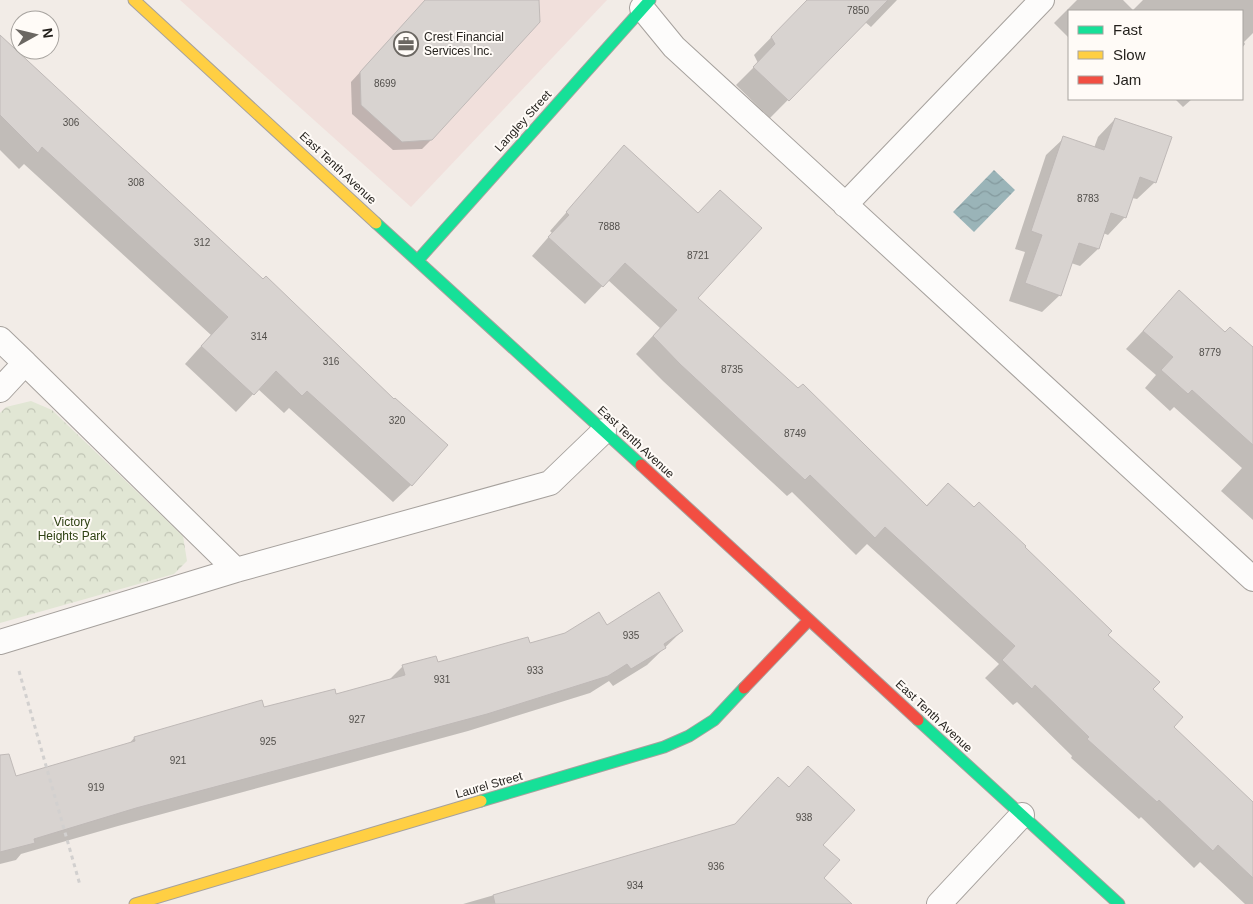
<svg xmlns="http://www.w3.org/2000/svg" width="1253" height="904" viewBox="0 0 1253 904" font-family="Arial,sans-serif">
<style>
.commercial{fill:#f1e0dc}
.park{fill:url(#park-crowns)}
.water{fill:url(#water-waves)}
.shadow{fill:#0003}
.building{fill:#d8d3d0;stroke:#bfb9b7}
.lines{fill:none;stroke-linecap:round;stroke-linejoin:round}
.lane-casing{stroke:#a6a19d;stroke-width:26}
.fast-casing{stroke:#a6a19d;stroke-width:13}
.slow-casing{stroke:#a6a19d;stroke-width:13}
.jam-casing{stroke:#a6a19d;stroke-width:13}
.path{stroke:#d2d0cf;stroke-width:3;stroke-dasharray:4 4;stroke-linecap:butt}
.lane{stroke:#fdfcfb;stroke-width:24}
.fast{stroke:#16e098;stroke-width:11}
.slow{stroke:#ffcf43;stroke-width:11}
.jam{stroke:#f24e42;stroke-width:11}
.labels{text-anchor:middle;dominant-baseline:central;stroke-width:4;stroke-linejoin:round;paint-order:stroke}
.number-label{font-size:10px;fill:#524f4b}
.poi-label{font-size:12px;fill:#221f1b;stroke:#fffbf7;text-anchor:start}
.street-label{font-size:12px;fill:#221f1b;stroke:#fffbf7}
.park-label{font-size:12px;fill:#2e4112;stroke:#fffbf7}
</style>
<defs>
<pattern id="park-crowns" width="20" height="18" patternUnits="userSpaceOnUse" patternTransform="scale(1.25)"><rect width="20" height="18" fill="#e1e6d4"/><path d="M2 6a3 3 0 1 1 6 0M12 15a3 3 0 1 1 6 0" fill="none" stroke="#c1c5b5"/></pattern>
<pattern id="water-waves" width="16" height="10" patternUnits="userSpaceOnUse" patternTransform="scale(1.25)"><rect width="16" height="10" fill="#9ab4b8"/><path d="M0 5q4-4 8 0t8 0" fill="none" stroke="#849a9e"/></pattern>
</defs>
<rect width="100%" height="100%" fill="#f2ece7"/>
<path class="commercial" d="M 180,0 L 607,0 L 411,207 Z"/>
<path class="park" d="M 31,401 L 52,410 L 183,536 L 187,561 L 174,574 L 0,623 L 0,413 L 6,407 Z"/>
<path class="water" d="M 994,170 L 1015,190 L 974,232 L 953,212 Z"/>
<path class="shadow" d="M 426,0 L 537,0 L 431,140 L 422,149 L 393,150 L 352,114 L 351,82 Z
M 808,0 L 897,0 L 871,27 L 865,22 L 770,118 L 736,85 L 758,63 L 754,55 Z
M 1077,0 L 1123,0 L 1133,10 L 1143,0 L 1253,0 L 1253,33 L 1244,42 L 1245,44 L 1242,48 L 1242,11 L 1069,11 L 1069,38 L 1054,23 Z
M 0,45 L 411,485 L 393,502 L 289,408 L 284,413 L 258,389 L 236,412 L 185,364 L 211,335 L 24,164 L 19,169 L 0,150 Z
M 1175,99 L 1192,99 L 1183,107 Z
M 1115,119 L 1155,182 L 1137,199 L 1132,198 L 1125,217 L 1108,235 L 1103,233 L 1098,249 L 1080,266 L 1071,263 L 1060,295 L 1042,312 L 1009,301 L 1025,252 L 1015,249 L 1046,155 L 1064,138 L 1094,148 L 1098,137 Z
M 624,147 L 696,298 L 926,506 L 948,484 L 974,509 L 1023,547 L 1106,635 L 1151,689 L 1172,727 L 1253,803 L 1253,904 L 1245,904 L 1200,862 L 1194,868 L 1141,817 L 1139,819 L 1071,758 L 1072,756 L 1017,702 L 1013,705 L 985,678 L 999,664 L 867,544 L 856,555 L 792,492 L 787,496 L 663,381 L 636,354 L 660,328 L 608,280 L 585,304 L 532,256 L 552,233 L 550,231 Z
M 1179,292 L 1225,333 L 1253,349 L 1253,520 L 1221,491 L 1242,468 L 1174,407 L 1170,411 L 1145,388 L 1156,375 L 1126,349 Z
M 606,627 L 682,631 L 647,665 L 613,686 L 609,681 L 590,693 L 468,731 L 118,826 L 21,854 L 16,860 L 0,864 L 0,776 L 15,777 L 128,745 L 134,738 L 263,709 L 335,696 L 388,681 L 403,666 L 438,664 Z
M 778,778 L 821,845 L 822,878 L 851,904 L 463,904 L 733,826 Z"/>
<path class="building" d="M 425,0 L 539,0 L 540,22 L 432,140 L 402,142 L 361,105 L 360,72 Z
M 807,0 L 888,0 L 789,101 L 753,67 L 775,44 L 771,37 Z
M 0,35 L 263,279 L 266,276 L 394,399 L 395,398 L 448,445 L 412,486 L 307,391 L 302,396 L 276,371 L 254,395 L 201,346 L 228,317 L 42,147 L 38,153 L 0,115 Z
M 1115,118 L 1172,137 L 1156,183 L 1140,177 L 1126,218 L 1111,213 L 1099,249 L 1079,243 L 1061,296 L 1025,283 L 1042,235 L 1031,231 L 1063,136 L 1104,150 Z
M 624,145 L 698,213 L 720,190 L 762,228 L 698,298 L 798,388 L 803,384 L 927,506 L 948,483 L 974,507 L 979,502 L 1026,546 L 1025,547 L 1112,631 L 1108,635 L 1160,682 L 1153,689 L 1183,717 L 1174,727 L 1253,802 L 1253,878 L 1218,845 L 1213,851 L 1159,800 L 1157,802 L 1087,739 L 1089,737 L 1035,685 L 1032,689 L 1002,660 L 1015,646 L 885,527 L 875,538 L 810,475 L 805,480 L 680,364 L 653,336 L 677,310 L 625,263 L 603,287 L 548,237 L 569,215 L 566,212 Z
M 1179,290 L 1225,332 L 1230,327 L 1253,347 L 1253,445 L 1192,390 L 1188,394 L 1161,370 L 1173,357 L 1143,331 Z
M 659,592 L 683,631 L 664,644 L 666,648 L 631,669 L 627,664 L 608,676 L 487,714 L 136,808 L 34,839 L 35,843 L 0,852 L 0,755 L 9,754 L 16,776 L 135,741 L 134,737 L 262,700 L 264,707 L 335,689 L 336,694 L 405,675 L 402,665 L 436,656 L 438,662 L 528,637 L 530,643 L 565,633 L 599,612 L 607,625 Z
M 808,766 L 855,810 L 823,845 L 840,860 L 824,878 L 852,904 L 495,904 L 493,895 L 735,824 L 778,777 L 789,787 Z"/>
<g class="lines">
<defs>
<path id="lane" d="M 642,8 L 674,47 L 1253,579
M 845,205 L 1042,0
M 0,339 L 25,363
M 0,390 L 25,363 L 236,570
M 0,642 L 236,570 L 550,483 L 604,431
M 939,904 L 1022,815"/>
<path id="fast" d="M 376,223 L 641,465
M 418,260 L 650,0
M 918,720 L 1119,904
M 481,801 L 664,747 L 689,736 L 714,720 L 744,688"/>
<path id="slow" d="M 134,0 L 376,223
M 135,904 L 481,801"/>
<path id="jam" d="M 641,465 L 918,720
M 744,688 L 809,620"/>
</defs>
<use href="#lane" class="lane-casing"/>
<use href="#fast" class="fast-casing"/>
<use href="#slow" class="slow-casing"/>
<use href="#jam" class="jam-casing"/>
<path class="path" d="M 19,671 L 80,885"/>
<use href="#lane" class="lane"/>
<use href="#fast" class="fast"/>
<use href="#slow" class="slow"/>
<use href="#jam" class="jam"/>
</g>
<defs>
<symbol id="office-ring" viewBox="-11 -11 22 22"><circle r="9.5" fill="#fffbf7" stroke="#6b6762" stroke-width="1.5"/><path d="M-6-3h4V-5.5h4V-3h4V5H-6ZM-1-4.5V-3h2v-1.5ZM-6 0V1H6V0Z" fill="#6b6762"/></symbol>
</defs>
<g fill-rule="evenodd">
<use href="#office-ring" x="392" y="30" width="28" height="28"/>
</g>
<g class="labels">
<g class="number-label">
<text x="858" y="10">7850</text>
<text x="385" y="83">8699</text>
<text x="71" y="122">306</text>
<text x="136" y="182">308</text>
<text x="1088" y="198">8783</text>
<text x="609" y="226">7888</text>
<text x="202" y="242">312</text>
<text x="698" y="255">8721</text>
<text x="259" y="336">314</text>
<text x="1210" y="352">8779</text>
<text x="331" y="361">316</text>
<text x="732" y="369">8735</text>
<text x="397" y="420">320</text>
<text x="795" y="433">8749</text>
<text x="631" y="635">935</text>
<text x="535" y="670">933</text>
<text x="442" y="679">931</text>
<text x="357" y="719">927</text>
<text x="268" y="741">925</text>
<text x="178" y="760">921</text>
<text x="96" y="787">919</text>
<text x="804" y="817">938</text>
<text x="716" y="866">936</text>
<text x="635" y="885">934</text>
</g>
<g class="poi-label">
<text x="424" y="37">Crest Financial<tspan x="424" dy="14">Services Inc.</tspan></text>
</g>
<g class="street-label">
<text transform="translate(523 121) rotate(-48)">Langley Street</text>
<text transform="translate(338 168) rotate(43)">East Tenth Avenue</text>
<text transform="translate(636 442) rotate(43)">East Tenth Avenue</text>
<text transform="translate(934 716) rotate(43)">East Tenth Avenue</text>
<text transform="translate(489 785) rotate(-16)">Laurel Street</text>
</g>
<g class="park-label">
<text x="72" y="522">Victory<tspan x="72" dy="14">Heights Park</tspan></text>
</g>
</g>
<rect x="1068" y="10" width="175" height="90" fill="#fffbf7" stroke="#a7a39f"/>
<rect x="1078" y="26" width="25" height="8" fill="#16e098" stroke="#a7a39f"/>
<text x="1113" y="35" font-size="15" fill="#221f1b">Fast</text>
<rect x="1078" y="51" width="25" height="8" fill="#ffcf43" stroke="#a7a39f"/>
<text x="1113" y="60" font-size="15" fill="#221f1b">Slow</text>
<rect x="1078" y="76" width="25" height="8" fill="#f24e42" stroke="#a7a39f"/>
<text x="1113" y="85" font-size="15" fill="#221f1b">Jam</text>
<g transform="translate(35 35) rotate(82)"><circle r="24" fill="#fffbf7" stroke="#a7a39f"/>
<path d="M0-4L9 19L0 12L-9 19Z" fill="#6b6762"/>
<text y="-8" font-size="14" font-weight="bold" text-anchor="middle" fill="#221f1b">N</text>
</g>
</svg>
